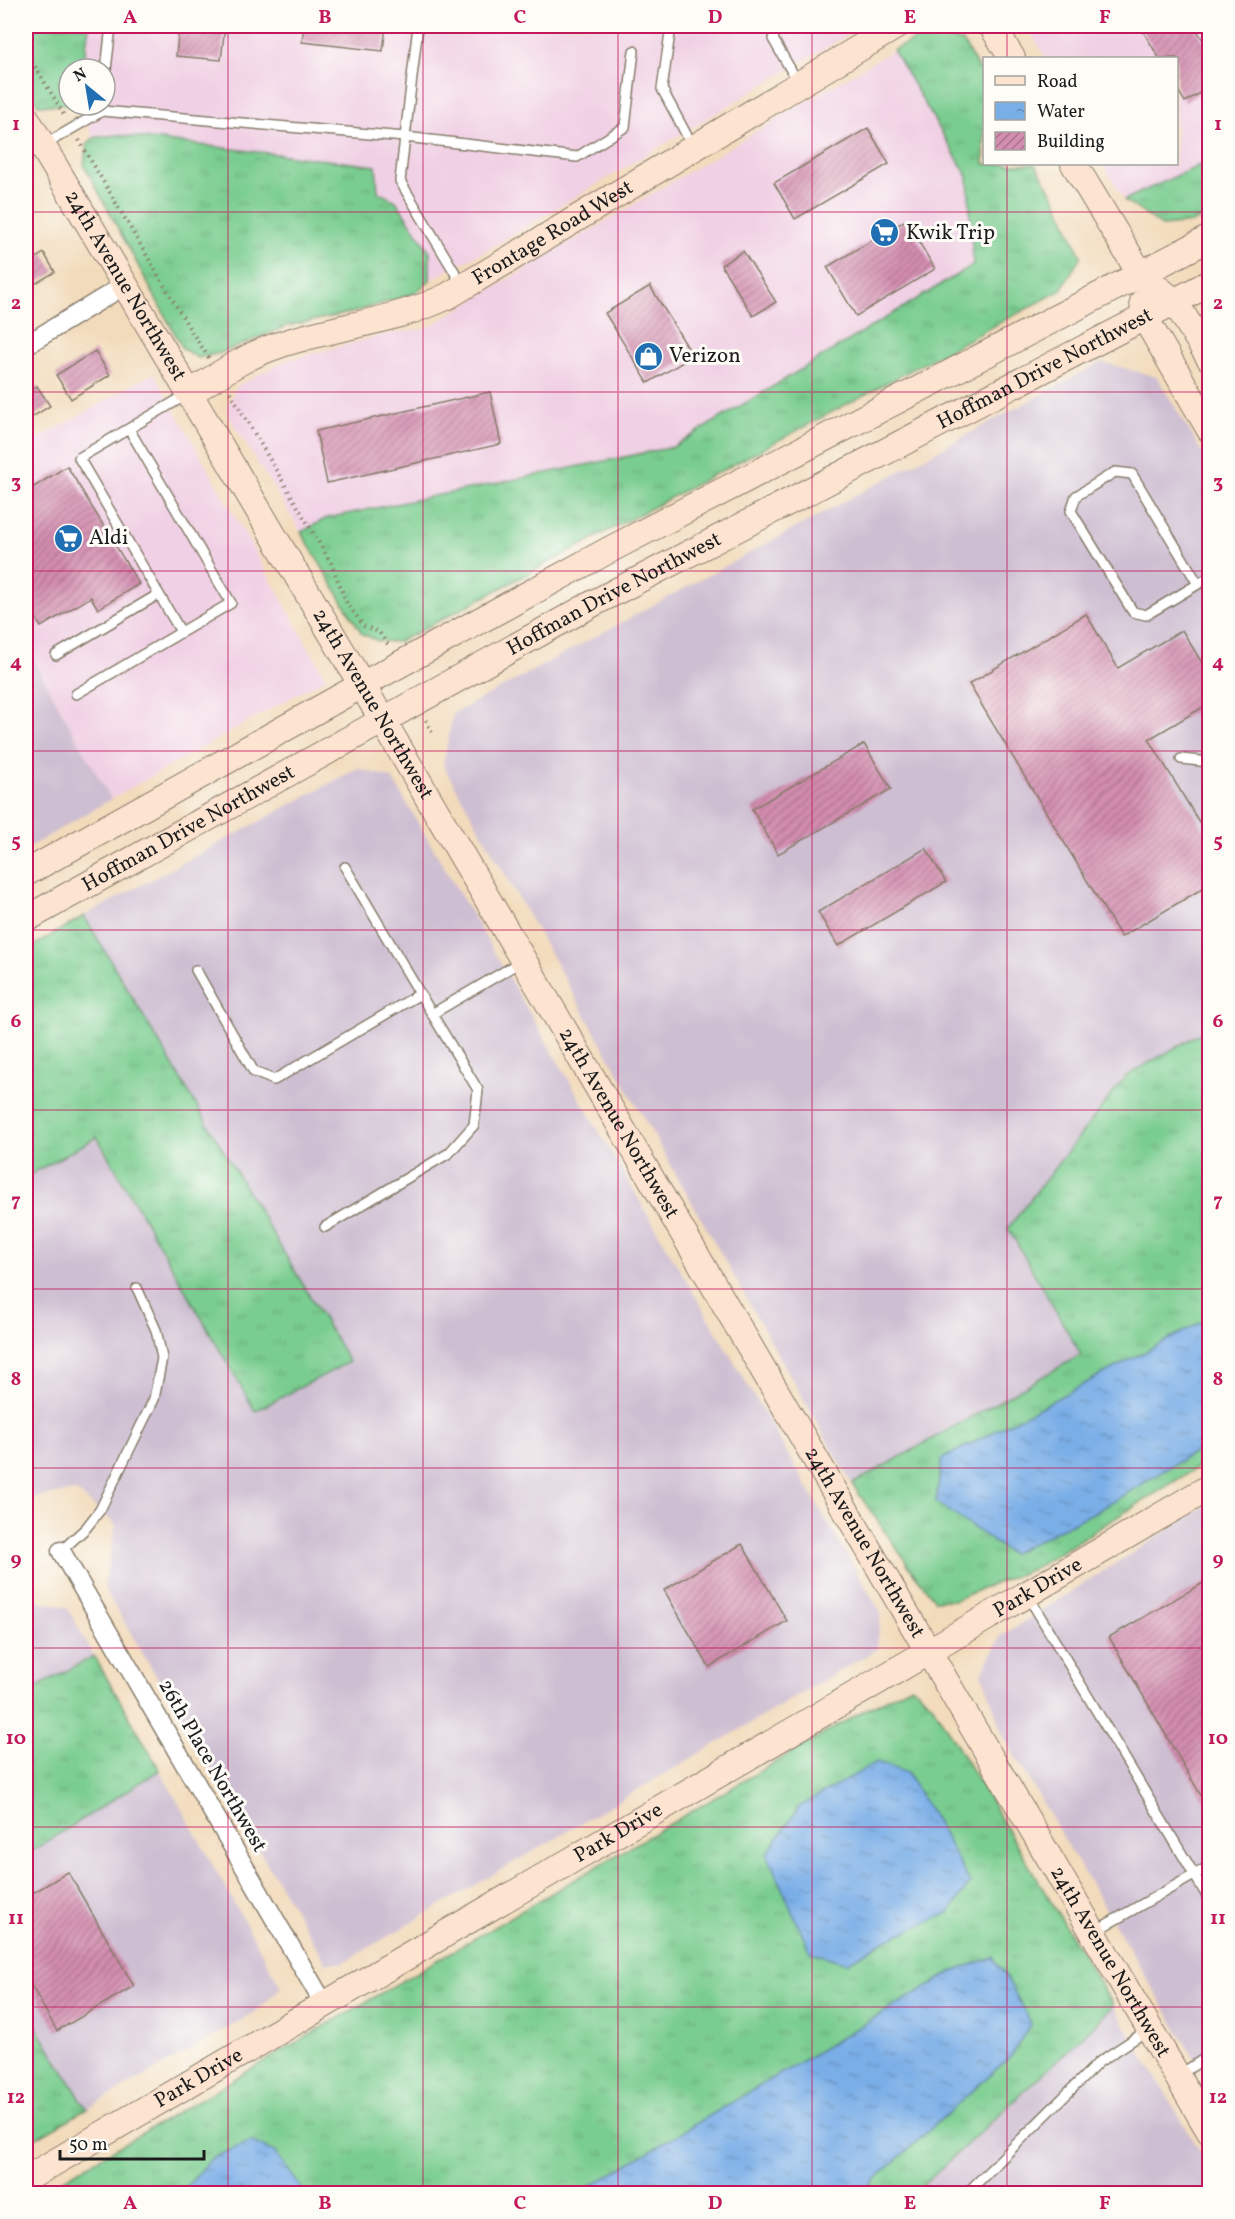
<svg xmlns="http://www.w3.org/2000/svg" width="1235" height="2219" viewBox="0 0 1235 2219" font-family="Vollkorn,serif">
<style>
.built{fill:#f0d0e4}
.industrial{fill:#cebed1}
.grass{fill:url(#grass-tufts);stroke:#4b7456;stroke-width:1.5}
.water{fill:url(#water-ripples);stroke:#4b6582;stroke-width:1.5}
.building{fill:url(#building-hatch)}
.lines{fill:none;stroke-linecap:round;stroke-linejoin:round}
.lane-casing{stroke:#877c6c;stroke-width:12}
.street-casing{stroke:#877c6c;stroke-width:21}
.secondary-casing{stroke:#877c6c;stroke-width:28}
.path{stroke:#877c6c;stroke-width:4;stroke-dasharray:1.5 4.5;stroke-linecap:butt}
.lane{stroke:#fff;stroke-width:9}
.street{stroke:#fff;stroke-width:18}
.secondary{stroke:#fde4d1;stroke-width:26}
.grid{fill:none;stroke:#c2185b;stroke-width:1.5;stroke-opacity:0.55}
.labels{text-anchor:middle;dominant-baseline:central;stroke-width:6;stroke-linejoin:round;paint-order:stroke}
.street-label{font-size:21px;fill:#1c1c1c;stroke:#fdfcf7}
.poi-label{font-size:21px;fill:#1c1c1c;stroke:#fdfcf7;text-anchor:start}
.neatline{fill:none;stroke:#c2185b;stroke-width:2}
.grid-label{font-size:20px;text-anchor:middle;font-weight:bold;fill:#c2185b}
</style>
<defs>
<pattern id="grass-tufts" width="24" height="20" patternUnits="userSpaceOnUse" patternTransform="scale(1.5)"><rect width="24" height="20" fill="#7acd90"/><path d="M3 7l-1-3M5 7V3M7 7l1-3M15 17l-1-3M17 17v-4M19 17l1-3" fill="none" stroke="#69af7c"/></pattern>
<pattern id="water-ripples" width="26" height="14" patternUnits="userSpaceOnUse" patternTransform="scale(1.5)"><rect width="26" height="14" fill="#7aaee7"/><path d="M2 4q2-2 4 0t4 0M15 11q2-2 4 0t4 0" fill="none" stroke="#638dba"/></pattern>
<pattern id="building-hatch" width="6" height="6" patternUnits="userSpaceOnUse" patternTransform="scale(1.5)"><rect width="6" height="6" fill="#d38daf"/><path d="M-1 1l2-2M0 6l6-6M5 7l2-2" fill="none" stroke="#aa728e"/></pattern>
</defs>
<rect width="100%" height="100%" fill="#fdfcf7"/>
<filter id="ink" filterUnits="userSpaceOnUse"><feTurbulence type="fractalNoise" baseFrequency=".0167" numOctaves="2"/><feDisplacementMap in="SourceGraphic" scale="12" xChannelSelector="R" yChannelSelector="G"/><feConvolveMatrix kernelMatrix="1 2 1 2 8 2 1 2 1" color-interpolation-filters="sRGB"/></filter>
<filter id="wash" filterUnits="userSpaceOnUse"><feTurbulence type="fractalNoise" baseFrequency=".008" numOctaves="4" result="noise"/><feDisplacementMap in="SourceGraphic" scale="24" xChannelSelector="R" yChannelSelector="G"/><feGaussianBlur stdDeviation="1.35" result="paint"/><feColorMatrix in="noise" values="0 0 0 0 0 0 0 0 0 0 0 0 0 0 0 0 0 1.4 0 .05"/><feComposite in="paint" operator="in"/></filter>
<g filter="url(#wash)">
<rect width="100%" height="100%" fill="#f2dbbb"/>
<path class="built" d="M 89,26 L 862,26 L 490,248 L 430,280 L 430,252 L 117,135 L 93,138 L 79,105 L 105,105 L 105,69 L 83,69 Z
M 1027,26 L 1209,26 L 1209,161 L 1124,200 L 1103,164 L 1176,164 L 1176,58 L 1046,58 Z
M 893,50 L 968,177 L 973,265 L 673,447 L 327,518 L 301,532 L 229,417 L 228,405 L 237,386 L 285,361 L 386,334 L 425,329 Z
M 154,373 L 326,678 L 111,799 L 26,648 L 26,446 Z"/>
<path class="industrial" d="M 1101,362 L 1157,377 L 1209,464 L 1209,1028 L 1126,1076 L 1008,1228 L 1081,1355 L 852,1484 L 443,765 L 453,714 Z
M 26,648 L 111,799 L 26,849 Z
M 358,768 L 392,778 L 881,1613 L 877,1649 L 343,1963 L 326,1963 L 104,1588 L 116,1525 L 76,1491 L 27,1499 L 26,1501 L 26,1177 L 96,1137 L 255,1410 L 348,1362 L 84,916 Z
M 1209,1504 L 1209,2083 L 1003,1736 L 982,1673 L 1001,1636 Z
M 26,1593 L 30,1599 L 67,1607 L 94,1656 L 26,1693 Z
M 160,1770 L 281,1987 L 256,2012 L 87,2109 L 26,2010 L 26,1855 Z
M 1113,2005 L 1209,2166 L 1209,2193 L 915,2194 L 1104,2016 Z"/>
<path class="grass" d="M 26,26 L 89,26 L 83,69 L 69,69 L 69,105 L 79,105 L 38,105 L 26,84 Z
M 928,33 L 963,42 L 984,78 L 984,164 L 1035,164 L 1055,197 L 1081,257 L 1060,291 L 399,642 L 378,641 L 362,634 L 301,532 L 327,518 L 673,447 L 973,265 L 968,177 L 893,50 Z
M 117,135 L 376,166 L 378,192 L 396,201 L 430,252 L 430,280 L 415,293 L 355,312 L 287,326 L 221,353 L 198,358 L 183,349 L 84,165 C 87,135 89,138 117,135 Z
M 1209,161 L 1209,214 L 1192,223 L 1162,226 L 1124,200 Z
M 84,916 L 349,1362 L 255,1411 L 97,1137 L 26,1177 L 26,950 Z
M 1209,1028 L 1209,1460 L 1035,1568 L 954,1600 L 935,1600 L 915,1575 L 852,1484 L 1081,1355 L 1008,1228 L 1126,1076 Z
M 94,1656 L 160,1770 L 26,1855 L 26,1693 Z
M 912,1686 L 932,1704 L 1113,2005 L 1104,2016 L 915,2193 L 38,2194 L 861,1712 Z
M 26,2010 L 87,2109 L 26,2144 Z"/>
<path class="water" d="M 1209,1318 L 1209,1443 L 1101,1509 L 1011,1554 L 936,1502 L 942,1459 Z
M 877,1762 L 907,1773 L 935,1819 L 970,1883 L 949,1913 L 886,1940 L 847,1963 L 810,1952 L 767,1854 L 799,1807 Z
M 993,1957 L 1009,1982 L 1031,2023 L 1012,2055 L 860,2193 L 579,2193 L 952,1972 Z
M 251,2141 L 275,2152 L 305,2193 L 181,2193 L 212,2158 Z"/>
<g id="blocks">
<path class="building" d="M 179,26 L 225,26 L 221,60 L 176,56 Z
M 304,26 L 386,26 L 383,51 L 302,42 Z
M 1140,26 L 1194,26 L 1210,51 L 1210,87 L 1185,102 L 1176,87 L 1176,58 L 1159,58 Z
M 868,128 L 889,164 L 795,219 L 774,183 Z
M 906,220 L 935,269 L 856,316 L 827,267 Z
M 743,251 L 776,302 L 753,316 L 721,265 Z
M 44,253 L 55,272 L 26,289 L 26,264 Z
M 650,286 L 693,356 L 648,383 L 605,313 Z
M 95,351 L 110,375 L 71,399 L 56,375 Z
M 37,386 L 50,406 L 26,421 L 26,393 Z
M 490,392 L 501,444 L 327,483 L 316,431 Z
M 67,466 L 139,584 L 98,609 L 91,597 L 41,627 L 26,601 L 26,492 Z
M 1086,614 L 1118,668 L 1182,630 L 1210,676 L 1210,703 L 1149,739 L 1210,840 L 1210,884 L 1121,937 L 969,684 Z
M 864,744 L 891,789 L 778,854 L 752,809 Z
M 926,848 L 946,882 L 838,946 L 818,912 Z
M 742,1544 L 787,1621 L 709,1667 L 664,1590 Z
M 1210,1579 L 1210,1811 L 1109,1637 Z
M 68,1872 L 134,1986 L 57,2031 L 26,1976 L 26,1897 Z"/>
</g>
</g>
<g filter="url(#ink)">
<use href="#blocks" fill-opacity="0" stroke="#877c6c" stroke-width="1.5"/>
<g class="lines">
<defs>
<path id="lane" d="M 418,26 L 405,137 L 577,157 L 625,127 L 634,51
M 671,26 L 662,89 L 693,147
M 782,26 L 776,29 L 773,39 L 799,84
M 105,79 L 111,26
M 102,105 L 102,111 L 405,137 L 400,181 L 463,286
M 44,145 L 102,111
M 1198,584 L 1132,474 L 1115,472 L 1076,496 L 1071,511 L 1133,612 L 1146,615 L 1210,577
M 181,632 L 79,458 L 188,394
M 56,655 L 159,594
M 76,694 L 231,603 L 129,429
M 1181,759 L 1210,762
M 345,867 L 432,1014
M 196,970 L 254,1072 L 274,1080 L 420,994
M 325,1227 L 449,1153 L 474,1125 L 478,1090 L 432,1014 L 522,961
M 61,1551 L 86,1528 L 100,1510 L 154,1399 L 162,1358 L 156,1330 L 137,1288
M 1028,1596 L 1210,1901
M 1095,1931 L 1210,1866
M 1179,2075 L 1210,2055
M 966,2194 L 1099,2062 L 1148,2030"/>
<path id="street" d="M 26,345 L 125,285
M 61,1551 L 324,2004"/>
<g id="secondary">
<path d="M 992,26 L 1012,58"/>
<path id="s1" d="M 26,118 L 362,685 L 1210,2132"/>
<path d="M 1074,164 L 1141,275 L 1175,302 L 1210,359"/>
<path d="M 1143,302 L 1145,318 L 1210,430"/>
<path id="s2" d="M 190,393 C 219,375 246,355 279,345 C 335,326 394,322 448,296 L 896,26"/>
<path d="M 26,873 L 362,685 L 609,550 L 1210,238"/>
<path id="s3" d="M 26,919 L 592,604 L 1210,283"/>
<path id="s4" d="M 26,2179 L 1210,1487"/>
</g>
</defs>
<use href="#lane" class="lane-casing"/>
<use href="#street" class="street-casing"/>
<use href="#secondary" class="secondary-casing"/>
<path class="path" d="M 26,51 L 66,118
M 79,140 L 191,331 L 209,358
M 230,392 L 331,563 L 347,604 L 364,626 L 379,632 L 389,646
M 426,720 L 432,733"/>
<use href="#lane" class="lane"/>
<use href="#street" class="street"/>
<use href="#secondary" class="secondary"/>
</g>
</g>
<path class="grid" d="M 228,26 L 228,2194M 423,26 L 423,2194M 618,26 L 618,2194M 812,26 L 812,2194M 1007,26 L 1007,58M 1007,164 L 1007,2194M 26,212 L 1210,212M 26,392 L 1210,392M 26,571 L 1210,571M 26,751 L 1210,751M 26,930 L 1210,930M 26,1110 L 1210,1110M 26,1289 L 1210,1289M 26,1468 L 1210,1468M 26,1648 L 1210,1648M 26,1827 L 1210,1827M 26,2007 L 1210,2007"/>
<defs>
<symbol id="supermarket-disc" viewBox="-11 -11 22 22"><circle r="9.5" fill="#1f6fb2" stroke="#fdfcf7"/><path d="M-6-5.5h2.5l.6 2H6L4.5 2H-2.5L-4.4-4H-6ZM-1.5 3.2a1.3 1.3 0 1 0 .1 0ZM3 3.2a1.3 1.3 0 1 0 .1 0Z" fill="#fff"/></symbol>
<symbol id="shop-disc" viewBox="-11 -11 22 22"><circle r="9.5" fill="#1f6fb2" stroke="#fdfcf7"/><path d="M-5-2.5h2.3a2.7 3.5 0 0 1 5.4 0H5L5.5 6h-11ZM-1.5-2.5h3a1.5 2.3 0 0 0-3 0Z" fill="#fff"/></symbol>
</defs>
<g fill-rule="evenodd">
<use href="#supermarket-disc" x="868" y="216" width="33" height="33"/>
<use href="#shop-disc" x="632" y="340" width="33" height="33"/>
<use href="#supermarket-disc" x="52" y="522" width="33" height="33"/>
</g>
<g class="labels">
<g class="street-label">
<text stroke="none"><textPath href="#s2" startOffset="400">Frontage Road West</textPath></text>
<text stroke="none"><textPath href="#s1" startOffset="195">24th Avenue Northwest</textPath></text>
<text stroke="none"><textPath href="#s3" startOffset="1158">Hoffman Drive Northwest</textPath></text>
<text stroke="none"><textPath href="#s3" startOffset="672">Hoffman Drive Northwest</textPath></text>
<text stroke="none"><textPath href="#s1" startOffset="681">24th Avenue Northwest</textPath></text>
<text stroke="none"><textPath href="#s3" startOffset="186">Hoffman Drive Northwest</textPath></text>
<text stroke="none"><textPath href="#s1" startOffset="1167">24th Avenue Northwest</textPath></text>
<text stroke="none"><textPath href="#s1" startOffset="1653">24th Avenue Northwest</textPath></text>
<text stroke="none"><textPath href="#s4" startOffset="1172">Park Drive</textPath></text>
<text transform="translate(212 1766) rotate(60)">26th Place Northwest</text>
<text stroke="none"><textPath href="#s4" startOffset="686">Park Drive</textPath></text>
<text stroke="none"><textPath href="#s1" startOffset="2139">24th Avenue Northwest</textPath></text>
<text stroke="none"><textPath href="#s4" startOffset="200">Park Drive</textPath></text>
</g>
<g class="poi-label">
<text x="906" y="233">Kwik Trip</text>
<text x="669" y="356">Verizon</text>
<text x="89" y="538">Aldi</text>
</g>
</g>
<rect width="1235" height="2219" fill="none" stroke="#fdfcf7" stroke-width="66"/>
<rect x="983" y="57" width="195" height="108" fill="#fdfcf7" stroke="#a3a29f" stroke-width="1.5"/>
<rect x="995" y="76" width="30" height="9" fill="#fde4d1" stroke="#a3a29f" stroke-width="1.5"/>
<text x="1037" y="87" font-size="18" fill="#1c1c1c">Road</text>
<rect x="995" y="102" width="30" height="18" fill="url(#water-ripples)" stroke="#a3a29f" stroke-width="1.5"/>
<text x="1037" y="117" font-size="18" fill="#1c1c1c">Water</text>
<rect x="995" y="132" width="30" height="18" fill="url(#building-hatch)" stroke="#a3a29f" stroke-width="1.5"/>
<text x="1037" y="147" font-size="18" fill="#1c1c1c">Building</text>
<g transform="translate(87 87) rotate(330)"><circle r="28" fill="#fdfcf7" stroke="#a3a29f" stroke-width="1.5"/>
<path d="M0-4.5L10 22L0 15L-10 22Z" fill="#1f6fb2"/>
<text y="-9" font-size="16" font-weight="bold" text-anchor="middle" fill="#1c1c1c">N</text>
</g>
<path d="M60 2150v9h144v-9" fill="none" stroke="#1c1c1c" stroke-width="3"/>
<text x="69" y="2150" font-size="18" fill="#1c1c1c" stroke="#fdfcf7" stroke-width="4.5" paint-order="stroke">50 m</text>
<rect x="33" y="33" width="1169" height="2153" class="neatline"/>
<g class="grid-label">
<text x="130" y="23">A</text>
<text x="325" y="23">B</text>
<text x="520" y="23">C</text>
<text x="715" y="23">D</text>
<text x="910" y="23">E</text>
<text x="1105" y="23">F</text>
<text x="16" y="130">1</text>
<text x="1218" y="130">1</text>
<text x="16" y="309">2</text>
<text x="1218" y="309">2</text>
<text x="16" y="488">3</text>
<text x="1218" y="488">3</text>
<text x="16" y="668">4</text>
<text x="1218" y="668">4</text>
<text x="16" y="847">5</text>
<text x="1218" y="847">5</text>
<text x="16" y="1027">6</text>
<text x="1218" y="1027">6</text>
<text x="16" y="1206">7</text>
<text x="1218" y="1206">7</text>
<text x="16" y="1385">8</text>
<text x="1218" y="1385">8</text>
<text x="16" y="1565">9</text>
<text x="1218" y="1565">9</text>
<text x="16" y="1744">10</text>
<text x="1218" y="1744">10</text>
<text x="16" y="1924">11</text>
<text x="1218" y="1924">11</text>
<text x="16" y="2103">12</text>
<text x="1218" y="2103">12</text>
<text x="130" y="2209">A</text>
<text x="325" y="2209">B</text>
<text x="520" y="2209">C</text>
<text x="715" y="2209">D</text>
<text x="910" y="2209">E</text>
<text x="1105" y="2209">F</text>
</g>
</svg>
